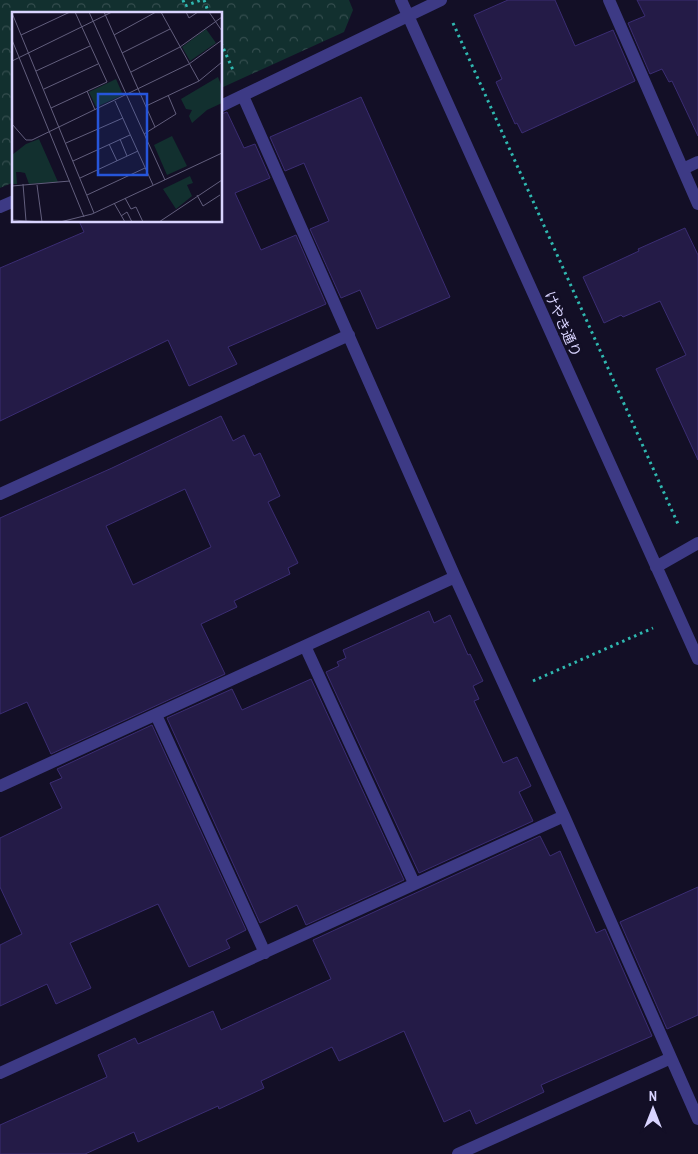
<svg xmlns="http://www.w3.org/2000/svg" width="698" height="1154" viewBox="0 0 698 1154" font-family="'Archivo Narrow','Noto Sans JP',sans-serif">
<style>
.forest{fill:url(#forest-crowns)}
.building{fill:#241b47;stroke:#3b2d73;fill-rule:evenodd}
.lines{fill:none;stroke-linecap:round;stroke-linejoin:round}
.path{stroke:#2fb8b0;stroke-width:3;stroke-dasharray:2.5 4;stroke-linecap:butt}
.minor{stroke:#3d3a85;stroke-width:12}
.labels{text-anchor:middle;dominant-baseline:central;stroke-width:5;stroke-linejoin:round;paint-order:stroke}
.street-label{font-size:14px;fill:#d9d4ff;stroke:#130f26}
.inset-road{fill:none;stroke:#625e7d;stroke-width:1}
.view{fill:#2655da;fill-opacity:0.15;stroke:#2655da;stroke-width:2.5}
.inset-edge{fill:none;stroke:#d9d4ff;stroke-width:2.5}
</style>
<defs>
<pattern id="forest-crowns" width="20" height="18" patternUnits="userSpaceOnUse" patternTransform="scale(1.25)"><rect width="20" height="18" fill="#12302f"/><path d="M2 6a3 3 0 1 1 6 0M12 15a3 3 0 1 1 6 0" fill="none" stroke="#344d4e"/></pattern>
</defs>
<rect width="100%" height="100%" fill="#130f26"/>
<path class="forest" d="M 0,0 L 349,0 L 353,10 L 344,32 L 221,88 L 221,14 L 14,14 L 14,182 L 0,188 Z"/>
<path class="building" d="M 508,0 L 555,0 L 575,46 L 613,30 L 635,81 L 522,133 L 517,123 L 515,124 L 496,82 L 502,79 L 474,15 Z
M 637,0 L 698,0 L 698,136 L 672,81 L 669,82 L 662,69 L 650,74 L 628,23 L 645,16 Z
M 361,97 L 450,297 L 377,329 L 360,290 L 341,298 L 310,229 L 329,221 L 304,163 L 285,171 L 270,137 Z
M 227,112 L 244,148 L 255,144 L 270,178 L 235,193 L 261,250 L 296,235 L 326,304 L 228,347 L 237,364 L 189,386 L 168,340 L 0,421 L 0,268 L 84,232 L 79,221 L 221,221 L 221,114 Z
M 685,228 L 698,255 L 698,460 L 656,369 L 686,355 L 660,301 L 623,317 L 621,315 L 604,323 L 583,277 L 639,251 L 638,249 Z
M 221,416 L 233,441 L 244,435 L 254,456 L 260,453 L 280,496 L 268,502 L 298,563 L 288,568 L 290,574 L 234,601 L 237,607 L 201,624 L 225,674 L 51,754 L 27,702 L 0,714 L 0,518 L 112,468 ZM 185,489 L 211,547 L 133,585 L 106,526 Z
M 429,611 L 434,623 L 450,615 L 468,655 L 470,654 L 483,681 L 473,686 L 479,699 L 474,701 L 503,763 L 517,757 L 531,786 L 519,792 L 533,821 L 419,873 L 326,672 L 339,666 L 337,662 L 346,658 L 343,650 Z
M 311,679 L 404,880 L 306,925 L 297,905 L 260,923 L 167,718 L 232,689 L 242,710 Z
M 152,725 L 246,930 L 226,940 L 230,948 L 189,967 L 158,904 L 70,943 L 91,988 L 56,1004 L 47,984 L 0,1006 L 0,945 L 22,934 L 0,887 L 0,838 L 62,808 L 50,783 L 62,778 L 57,769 Z
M 540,836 L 550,856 L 560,851 L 596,933 L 605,929 L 652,1036 L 541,1085 L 544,1092 L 476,1124 L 470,1110 L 444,1122 L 404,1031 L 339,1061 L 332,1047 L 261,1081 L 264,1088 L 219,1109 L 218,1106 L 138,1142 L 134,1132 L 85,1154 L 0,1154 L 0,1125 L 107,1077 L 98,1055 L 135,1038 L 138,1044 L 213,1011 L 221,1030 L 331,979 L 313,940 Z
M 698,887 L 698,1015 L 667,1029 L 620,922 Z"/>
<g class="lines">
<path class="path" d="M 183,0 L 185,6 L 201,0
M 204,0 L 209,14
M 453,23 L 678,524
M 221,43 L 233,70
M 533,681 L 653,628"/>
<path class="minor" d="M 401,0 L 698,659
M 609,0 L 698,204
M 243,96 L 455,577 L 564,816 L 698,1119
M 221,106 L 441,0
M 683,169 L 698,162
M 0,207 L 14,201
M 0,494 L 349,335
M 656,567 L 698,543
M 305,646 L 414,883
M 156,715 L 265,953
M 0,786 L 455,577
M 0,1073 L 564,816
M 458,1154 L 671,1058"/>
</g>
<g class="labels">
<g class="street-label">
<text transform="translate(563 324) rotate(66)">けやき通り</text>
</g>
</g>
<g transform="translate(12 12)">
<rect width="210" height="210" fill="#130f26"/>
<path d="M 194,17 L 204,31 L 178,49 L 170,35 ZM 206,65 L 210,75 L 210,91 L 195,98 L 180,111 L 177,104 L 180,98 L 174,97 L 169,87 ZM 104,67 L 111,83 L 84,95 L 77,80 ZM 160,124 L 175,154 L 155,163 L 142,133 ZM 27,127 L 46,170 L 17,172 L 13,161 L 8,160 L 4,160 L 5,172 L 0,172 L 0,143 L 14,132 ZM 178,164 L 181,171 L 175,173 L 180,184 L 164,197 L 151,177 Z" fill="#12302f"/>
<path class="inset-road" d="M 77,0 L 153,168M 92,0 L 143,115M 149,0 L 187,69M 174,0 L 177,6 L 186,0M 197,0 L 210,19M 0,1 L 82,201M 9,23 L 58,0M 102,23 L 144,0M 0,28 L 72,205M 110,41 L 158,17M 0,49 L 100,0M 24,59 L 78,34M 119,60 L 168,35 L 210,5M 32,77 L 86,52M 75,79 L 83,98M 103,89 L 141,173M 134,94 L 187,69 L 210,50M 39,96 L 95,70 L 63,0M 0,112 L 14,128 L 20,128 L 177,52 L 210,28M 132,122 L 164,102 L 156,83M 108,127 L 115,144M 54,131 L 111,106M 97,132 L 105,149M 61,149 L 118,123M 68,166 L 126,139M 11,172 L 14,209M 25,173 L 30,210M 0,174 L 58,169M 75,183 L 133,156M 185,183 L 191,194 L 208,183M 113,186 L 119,197 L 124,195 L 131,210M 102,191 L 113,210M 109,204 L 115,200 L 120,210M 0,208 L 31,210M 48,210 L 80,202 L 210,141M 147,210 L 210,168"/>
<path class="view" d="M 86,82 L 135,82 L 135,163 L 86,163 Z"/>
<rect width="210" height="210" class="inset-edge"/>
</g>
<g transform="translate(653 1109)" stroke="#130f26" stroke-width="4" paint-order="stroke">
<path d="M0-4L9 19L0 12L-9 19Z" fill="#d9d4ff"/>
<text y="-8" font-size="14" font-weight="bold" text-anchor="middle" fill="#d9d4ff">N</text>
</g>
</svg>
